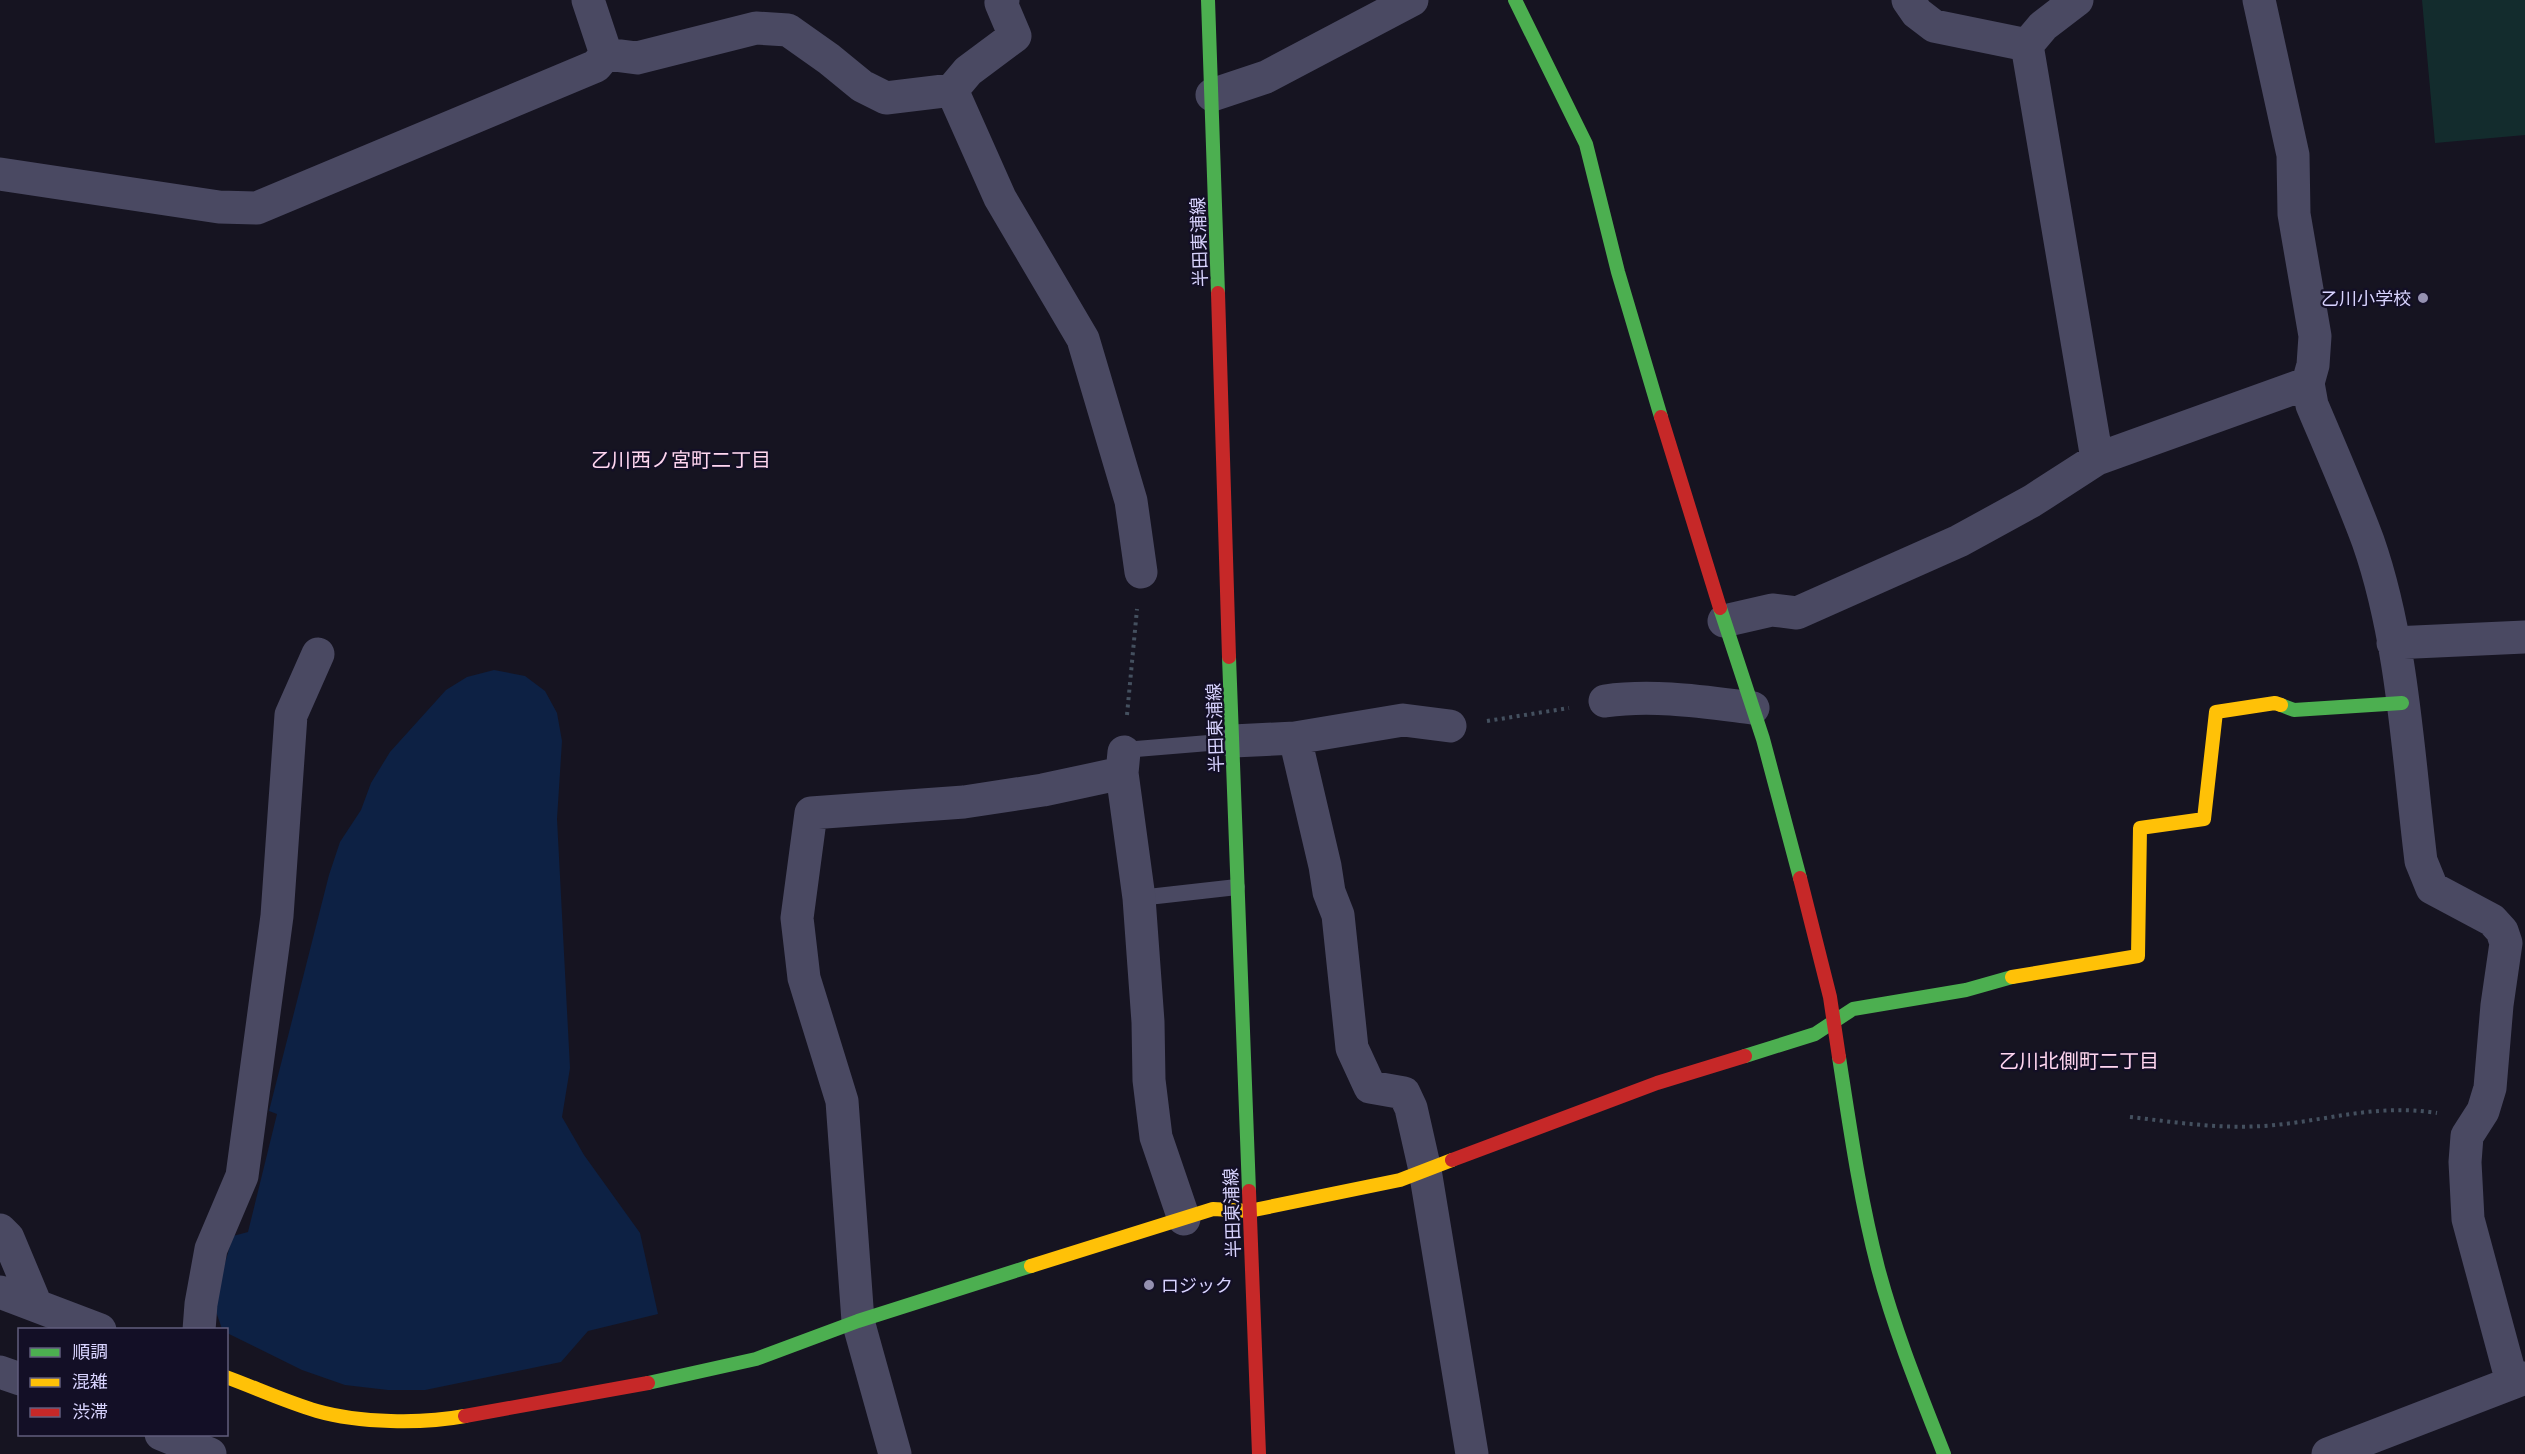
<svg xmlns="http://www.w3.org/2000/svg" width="2525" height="1454" viewBox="0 0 2525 1454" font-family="'PT Sans','Noto Sans JP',sans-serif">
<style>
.green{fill:#132c2d}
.water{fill:#0d2144}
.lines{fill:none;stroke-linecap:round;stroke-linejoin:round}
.path{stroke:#44505f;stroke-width:4;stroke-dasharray:3 4.5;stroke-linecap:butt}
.lane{stroke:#4a4962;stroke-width:16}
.street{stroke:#4a4962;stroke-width:33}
.fast{stroke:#4caf50;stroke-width:14}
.slow{stroke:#ffc107;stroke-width:14}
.jam{stroke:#c62828;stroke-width:14}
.poi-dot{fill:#9591b1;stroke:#130f26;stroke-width:2}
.labels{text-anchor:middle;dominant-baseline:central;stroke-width:4.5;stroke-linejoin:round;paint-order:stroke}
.street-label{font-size:18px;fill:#d9d4ff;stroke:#130f26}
.poi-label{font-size:18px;fill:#d9d4ff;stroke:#130f26;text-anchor:end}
.neighbourhood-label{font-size:20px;fill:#ffd6f0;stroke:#130f26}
</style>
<rect width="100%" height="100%" fill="#161421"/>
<path class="green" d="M 2422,0 L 2525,0 L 2525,135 L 2435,143 Z"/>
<path class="water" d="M 494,670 L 525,676 L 545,691 L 557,713 L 562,741 L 557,819 L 570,1068 L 562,1117 L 584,1155 L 640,1233 L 658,1314 L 588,1331 L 561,1362 L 425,1390 L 388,1390 L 345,1385 L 302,1370 L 227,1333 L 226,1330 L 222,1329 L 213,1303 L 233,1236 L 248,1232 L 277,1114 L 269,1111 L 329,875 L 340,842 L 361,810 L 371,783 L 390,752 L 446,690 L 467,677 Z"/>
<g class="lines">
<path class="path" d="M 1127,715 L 1137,609
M 1487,721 L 1569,708
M 2130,1117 C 2174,1122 2219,1129 2263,1126 C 2324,1122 2374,1103 2437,1113"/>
<path class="lane" d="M 1124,750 L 1233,741
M 1139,898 L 1237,887"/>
<path class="street" d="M 588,0 L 606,54 L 637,58 L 756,28 L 788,30 L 829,59 L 862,86 L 886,98 L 952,90 L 1000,198 L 1083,339 L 1131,501 L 1141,572
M 1908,0 L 1917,13 L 1934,26 L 2027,45
M 2077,0 L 2043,26 L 2027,45 L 2097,459
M 2259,0 L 2293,155 L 2294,214 L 2315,336 L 2313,365 L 2308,383 L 2312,405 C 2331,450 2351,495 2368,541 C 2403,641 2408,756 2421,861 L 2432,888 L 2492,920 L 2502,931 L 2506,943 L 2497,1005 L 2490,1088 L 2483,1111 L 2467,1136 L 2465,1162 L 2468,1219 L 2512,1382
M 952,90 L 968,71 L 1015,36 L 1001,3 L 1003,0
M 1212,95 L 1266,77 L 1412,0
M 0,174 L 219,207 L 257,208 L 596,66 L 606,54
M 1724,621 L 1772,610 L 1797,613 L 1959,541 L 2032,501 L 2097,459 L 2308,383
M 2393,643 L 2525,637
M 1605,701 C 1654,694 1704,702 1753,708
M 1295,738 L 1325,866 L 1329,892 L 1338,915 L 1352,1048 L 1370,1087 L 1404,1093 L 1411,1108 L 1425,1170 L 1472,1454
M 1233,741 L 1295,738 L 1403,720 L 1450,726
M 1124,752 L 1122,773 L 1139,898 L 1148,1022 L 1149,1080 L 1156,1137 L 1184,1219
M 0,1230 L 8,1238 L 36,1305
M 0,1292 L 100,1330
M 199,1330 L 201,1304 L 211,1249 L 242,1176 L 277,916 L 291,715 L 318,654
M 0,1372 L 20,1379
M 161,1434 L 210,1454
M 895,1454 L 858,1321 L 842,1101 L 804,978 L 797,918 L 811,813 L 964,802 L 1043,790 L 1122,773
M 2328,1454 L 2525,1378"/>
<path class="fast" d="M 1208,0 L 1218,293
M 1515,0 L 1586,144 L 1618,272 L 1661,417
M 1720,608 L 1763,739 L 1800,878
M 1229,657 L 1249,1191
M 2281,705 L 2294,710 L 2402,703
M 1745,1056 L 1815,1034 L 1853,1009 L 1966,990 L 2012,977
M 1839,1057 C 1850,1128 1860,1199 1878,1268 C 1895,1332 1920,1393 1944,1454
M 648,1383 L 756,1359 L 858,1321 L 1031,1266"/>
<path class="slow" d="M 2012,977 L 2138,956 L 2140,828 L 2204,819 L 2216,712 L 2275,703 L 2281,705
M 1031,1266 L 1213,1209 L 1249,1211 L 1400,1180 L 1452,1160
M 226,1377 C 256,1388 286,1402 317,1411 C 359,1423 422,1424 465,1416"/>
<path class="jam" d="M 1218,293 L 1229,657
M 1661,417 L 1720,608
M 1800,878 L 1830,997 L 1839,1057
M 1452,1160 L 1657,1083 L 1745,1056
M 1249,1191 L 1259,1454
M 465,1416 L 648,1383"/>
</g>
<g class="poi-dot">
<circle cx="2423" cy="298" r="6"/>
<circle cx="1149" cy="1285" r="6"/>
</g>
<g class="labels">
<g class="street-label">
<text transform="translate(1199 242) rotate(-92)">半田東浦線</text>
<text transform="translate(1215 728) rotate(-92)">半田東浦線</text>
<text transform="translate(1232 1213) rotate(-92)">半田東浦線</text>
</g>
<g class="poi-label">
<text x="2411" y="298">乙川小学校</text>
<text x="1161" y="1285" text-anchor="start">ロジック</text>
</g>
<g class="neighbourhood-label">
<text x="681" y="460">乙川西ノ宮町二丁目</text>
<text x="2079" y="1061">乙川北側町二丁目</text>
</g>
</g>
<rect x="18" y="1328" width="210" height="108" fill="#130f26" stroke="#625e7d" stroke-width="1.5"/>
<rect x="30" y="1348" width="30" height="9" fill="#4caf50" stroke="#625e7d" stroke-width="1.5"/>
<text x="72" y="1358" font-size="18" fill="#d9d4ff">順調</text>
<rect x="30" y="1378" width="30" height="9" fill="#ffc107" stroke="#625e7d" stroke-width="1.5"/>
<text x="72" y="1388" font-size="18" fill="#d9d4ff">混雑</text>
<rect x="30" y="1408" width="30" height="9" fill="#c62828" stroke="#625e7d" stroke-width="1.5"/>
<text x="72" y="1418" font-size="18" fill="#d9d4ff">渋滞</text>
</svg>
